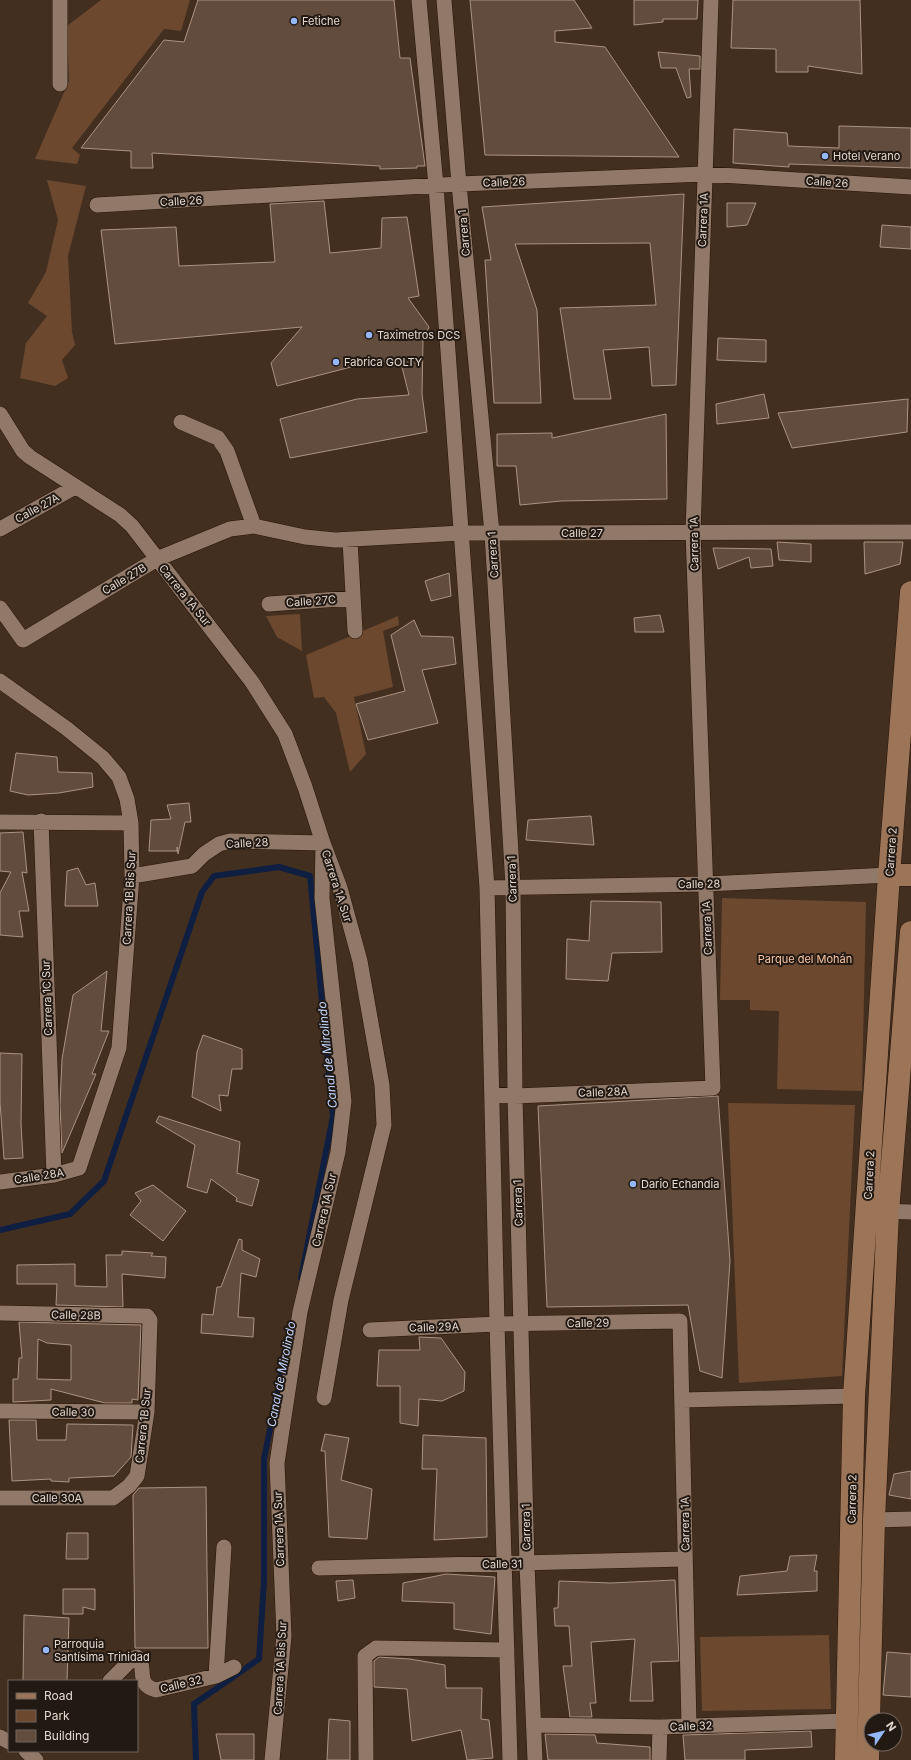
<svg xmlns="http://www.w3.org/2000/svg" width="911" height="1760" viewBox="0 0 911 1760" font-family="Inter,sans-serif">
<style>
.green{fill:#6c482e}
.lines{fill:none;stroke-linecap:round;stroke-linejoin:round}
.stream{stroke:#0f1f42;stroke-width:6}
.building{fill:#624c3d;stroke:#ab9382;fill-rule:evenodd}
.street-casing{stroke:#291609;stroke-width:16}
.secondary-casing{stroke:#291609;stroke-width:23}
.street{stroke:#917969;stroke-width:15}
.secondary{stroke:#9c7558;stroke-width:22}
.poi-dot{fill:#94b7fd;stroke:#221913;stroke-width:1.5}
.labels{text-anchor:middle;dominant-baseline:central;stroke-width:4;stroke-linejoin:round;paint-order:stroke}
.poi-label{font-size:11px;fill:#e4d7ce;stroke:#221913;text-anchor:start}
.street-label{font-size:11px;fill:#e4d7ce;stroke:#221913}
.park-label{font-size:11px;fill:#fbc5a0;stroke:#221913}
.water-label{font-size:12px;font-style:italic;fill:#c1d6fe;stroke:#221913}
</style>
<rect width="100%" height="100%" fill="#432f20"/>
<path class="green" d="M 101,0 L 190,0 L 181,31 L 164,29 L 72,148 L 80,155 L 77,164 L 35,159 L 69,81 L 67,26 Z
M 47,180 L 86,186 L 68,256 L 72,332 L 75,345 L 62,360 L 68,378 L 55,386 L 20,378 L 26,343 L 47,316 L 28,303 L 46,272 L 58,220 Z
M 300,614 L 302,651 L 277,637 L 266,616 Z
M 398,616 L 399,625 L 383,631 L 393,687 L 354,697 L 366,754 L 350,772 L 336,713 L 324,697 L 314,698 L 306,655 Z
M 722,898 L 866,902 L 862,1091 L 777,1089 L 779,1011 L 750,1010 L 750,1000 L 720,1000 Z
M 728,1103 L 855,1105 L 842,1376 L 739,1383 Z
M 829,1635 L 831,1709 L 702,1711 L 700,1637 Z"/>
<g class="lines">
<path class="stream" d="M 0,1230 L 70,1214 L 104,1181 L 202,892 L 214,876 L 279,867 L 310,876 L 333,1116 L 301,1278
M 196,1760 L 194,1704 L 259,1659 L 264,1581 L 264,1459 L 289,1336"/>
</g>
<path class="building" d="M 198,0 L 394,0 L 400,58 L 410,58 L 425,166 L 417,166 L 417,168 L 380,169 L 380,166 L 152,153 L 153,168 L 131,168 L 131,151 L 81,148 L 164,40 L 184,42 Z
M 470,0 L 574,0 L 592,28 L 555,31 L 555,42 L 605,47 L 679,157 L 485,155 Z
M 634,0 L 698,0 L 697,19 L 663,19 L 663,22 L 634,25 Z
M 733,0 L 860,0 L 862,74 L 808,66 L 808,72 L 776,72 L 776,49 L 731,48 Z
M 658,52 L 700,56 L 700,69 L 689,69 L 691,97 L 687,98 L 676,68 L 661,68 Z
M 839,126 L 911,128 L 911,168 L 789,164 L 789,167 L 733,163 L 734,129 L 787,133 L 788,146 L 839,148 Z
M 684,194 L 676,385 L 652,386 L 649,347 L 603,350 L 611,399 L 574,399 L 560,308 L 656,305 L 650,243 L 515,244 L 537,310 L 541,403 L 494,403 L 485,260 L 491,260 L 482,207 Z
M 324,201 L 330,253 L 381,248 L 382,218 L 407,217 L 419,296 L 408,298 L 429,327 L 423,340 L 422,394 L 427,432 L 290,458 L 280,419 L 357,399 L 409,395 L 400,359 L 355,366 L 277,386 L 271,363 L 302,327 L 115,344 L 101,230 L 176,227 L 179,266 L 275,262 L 270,204 Z
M 727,203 L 756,203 L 747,225 L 727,227 Z
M 882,225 L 911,227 L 911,249 L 880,247 Z
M 718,338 L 766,340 L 766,362 L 717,360 Z
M 764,394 L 769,418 L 717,424 L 716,404 Z
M 908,399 L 907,432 L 792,448 L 778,413 Z
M 666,414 L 667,499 L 561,501 L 520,505 L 516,466 L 497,466 L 497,434 L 552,433 L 552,438 Z
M 777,542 L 811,544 L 811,562 L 779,560 Z
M 864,542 L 903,542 L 900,564 L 865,574 Z
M 713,548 L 771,549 L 773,566 L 751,568 L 749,557 L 718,569 Z
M 449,573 L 451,596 L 431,601 L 425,581 Z
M 660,615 L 664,632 L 635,632 L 634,618 Z
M 414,620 L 421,636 L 453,637 L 456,664 L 422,670 L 438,723 L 368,740 L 356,704 L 405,691 L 391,635 Z
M 16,753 L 57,757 L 58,772 L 92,773 L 93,787 L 59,793 L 28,795 L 10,791 Z
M 189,803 L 191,822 L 185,822 L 178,854 L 177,847 L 177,851 L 149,851 L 151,820 L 171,819 L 167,805 Z
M 591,816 L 594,845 L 526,840 L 528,820 Z
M 23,832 L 27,873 L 22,872 L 29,911 L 19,911 L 23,937 L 0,935 L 0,893 L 11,872 L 0,871 L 0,833 Z
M 78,868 L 86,885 L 95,883 L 98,906 L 65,906 L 67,871 Z
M 591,901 L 661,902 L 662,952 L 612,953 L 608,981 L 566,979 L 567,939 L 589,941 Z
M 107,971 L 101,1031 L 109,1031 L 92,1074 L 96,1074 L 62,1153 L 60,1104 L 62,1059 L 73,995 Z
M 203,1035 L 242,1049 L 242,1069 L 232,1069 L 228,1096 L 219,1095 L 221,1111 L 192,1097 L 197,1052 Z
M 0,1053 L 22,1054 L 21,1124 L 23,1158 L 4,1159 L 0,1102 Z
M 718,1096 L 730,1261 L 722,1378 L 700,1371 L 688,1305 L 547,1307 L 538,1106 Z
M 159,1116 L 240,1142 L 237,1173 L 259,1180 L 252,1206 L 236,1201 L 237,1198 L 211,1179 L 207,1193 L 187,1187 L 195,1145 L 156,1122 Z
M 153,1185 L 186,1211 L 163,1241 L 130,1215 L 141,1201 L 135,1193 Z
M 239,1239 L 242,1240 L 242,1250 L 260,1259 L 256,1277 L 241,1273 L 238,1317 L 254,1318 L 253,1337 L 201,1333 L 202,1314 L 213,1315 L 217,1287 L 221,1287 Z
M 122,1251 L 153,1253 L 151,1256 L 166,1257 L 165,1278 L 122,1274 L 123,1307 L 56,1305 L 57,1284 L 17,1284 L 17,1265 L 75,1264 L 75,1286 L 107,1287 L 106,1255 L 122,1255 Z
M 19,1322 L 141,1325 L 138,1400 L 132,1399 L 132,1403 L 105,1403 L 51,1389 L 51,1400 L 13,1402 L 13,1379 L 18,1379 L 19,1358 L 22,1358 ZM 38,1339 L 47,1343 L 71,1345 L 71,1380 L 37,1379 Z
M 419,1337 L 441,1338 L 465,1372 L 464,1391 L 442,1401 L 419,1399 L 418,1426 L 400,1423 L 400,1386 L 377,1386 L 379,1350 L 420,1350 Z
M 9,1420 L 36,1420 L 37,1440 L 66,1440 L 67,1424 L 133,1425 L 131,1457 L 114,1476 L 69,1478 L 69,1482 L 51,1481 L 51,1479 L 12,1481 Z
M 325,1434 L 349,1438 L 341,1480 L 372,1489 L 367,1539 L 329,1537 L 325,1451 L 321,1451 Z
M 423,1435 L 486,1438 L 487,1537 L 434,1540 L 437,1469 L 422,1469 Z
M 911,1471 L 911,1499 L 889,1495 L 894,1474 Z
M 206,1487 L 208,1648 L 135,1648 L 133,1495 L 139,1488 Z
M 67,1533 L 88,1533 L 88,1559 L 66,1559 Z
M 817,1555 L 814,1571 L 817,1571 L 817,1591 L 737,1595 L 740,1576 L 787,1571 L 790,1556 Z
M 446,1574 L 495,1577 L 491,1634 L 454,1629 L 454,1603 L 402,1601 L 403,1583 Z
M 353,1580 L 355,1598 L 338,1601 L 336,1581 Z
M 675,1580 L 679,1661 L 651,1662 L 653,1701 L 630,1701 L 635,1639 L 591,1642 L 596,1703 L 590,1703 L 592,1717 L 570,1717 L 563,1666 L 572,1666 L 569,1626 L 555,1626 L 554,1608 L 558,1608 L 559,1581 L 611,1583 Z
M 63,1589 L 95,1589 L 95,1610 L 83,1607 L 83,1614 L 63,1614 Z
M 24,1615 L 69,1618 L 67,1681 L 23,1681 Z
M 887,1652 L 911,1654 L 911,1697 L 883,1695 Z
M 379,1657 L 410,1659 L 445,1665 L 446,1688 L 482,1688 L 481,1719 L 489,1720 L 493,1758 L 467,1760 L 461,1730 L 412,1741 L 407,1689 L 374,1687 L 374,1661 Z
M 329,1719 L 350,1721 L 350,1760 L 327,1760 Z
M 811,1731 L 812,1747 L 745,1750 L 745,1760 L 685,1760 L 683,1735 Z
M 216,1734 L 254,1734 L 254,1760 L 221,1760 Z
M 545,1734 L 595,1735 L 597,1743 L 650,1747 L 650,1760 L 548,1760 Z"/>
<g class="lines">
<defs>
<path id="street" d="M 60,0 L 60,84
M 419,0 L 436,186 L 487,888 L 497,1324 L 510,1760
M 444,0 L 459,184 L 492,533 L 513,886 L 515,1096 L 527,1564 L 535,1760
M 97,205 L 459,184 L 704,174 L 911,187
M 0,414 L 23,451 L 30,457 L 120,515 L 132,526 L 252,682 L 285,734 L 305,787 L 323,843 L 340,888 L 360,961 L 382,1085 L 384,1125 L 341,1300 L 324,1398
M 181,422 L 218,438 L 227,451 L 254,526
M 0,529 L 75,487
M 350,540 L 355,631
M 269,604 L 353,598
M 0,608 L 23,640 L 157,559 L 230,529 L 254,526 L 305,537 L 335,540 L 461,533 L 911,532
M 0,681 L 66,728 L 103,758 L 119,777 L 127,799 L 131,823 L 132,876 L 119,1048 L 79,1168 L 54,1175 L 0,1182
M 41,821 L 54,1175
M 0,822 L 131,823
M 132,876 L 192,866 L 204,854 L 219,844 L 230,841 L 323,843 L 322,898 L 344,1101 L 338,1152 L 300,1312 L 277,1463 L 284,1636 L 272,1760
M 487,888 L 706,884 L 889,875
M 492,1094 L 515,1096 L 713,1088 L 693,532 L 711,0
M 878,1211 L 911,1212
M 0,1313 L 144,1316 L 147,1316 L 150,1320 L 147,1412 L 137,1476 L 129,1486 L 113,1498 L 0,1498
M 370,1330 L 497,1324 L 680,1321 L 689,1726
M 683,1400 L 854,1396
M 0,1411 L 147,1412
M 874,1520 L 911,1519
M 319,1568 L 685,1559
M 216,1676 L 224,1547
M 110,1681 L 132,1659 L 137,1657 C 148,1667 134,1684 156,1690 L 216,1676 L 234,1667
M 535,1725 L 660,1727 L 847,1721
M 0,1737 L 9,1742
M 26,1751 L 36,1760
M 366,1760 L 365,1656 L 376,1648 L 507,1650
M 659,1760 L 660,1727"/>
<path id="secondary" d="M 889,875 L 911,875
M 846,1760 L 854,1396 L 889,875 L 911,592
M 868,1760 L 874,1520 L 888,1212 L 911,932"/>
</defs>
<use href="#street" class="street-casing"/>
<use href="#secondary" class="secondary-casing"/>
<use href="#street" class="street"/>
<use href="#secondary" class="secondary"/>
</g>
<g class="poi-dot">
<circle cx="294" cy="21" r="4"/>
<circle cx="825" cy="156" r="4"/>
<circle cx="369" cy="335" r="4"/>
<circle cx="336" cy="362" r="4"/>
<circle cx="633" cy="1184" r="4"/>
<circle cx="46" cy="1650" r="4"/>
</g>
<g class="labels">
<g class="poi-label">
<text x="302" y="21">Fetiche</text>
<text x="833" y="156">Hotel Verano</text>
<text x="377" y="335">Taximetros DCS</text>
<text x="344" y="362">Fabrica GOLTY</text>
<text x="641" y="1184">Dario Echandia</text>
<text x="54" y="1644">Parroquia<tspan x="54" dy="13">Santísima Trinidad</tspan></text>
</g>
<g class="street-label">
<text transform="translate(504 182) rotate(-2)">Calle 26</text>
<text transform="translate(827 182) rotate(4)">Calle 26</text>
<text transform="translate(181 201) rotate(-3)">Calle 26</text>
<text transform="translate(703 220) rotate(-88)">Carrera 1A</text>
<text transform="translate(464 233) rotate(-95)">Carrera 1</text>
<text transform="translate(37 508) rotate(-29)">Calle 27A</text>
<text x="582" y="533">Calle 27</text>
<text transform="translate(694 544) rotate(-91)">Carrera 1A</text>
<text transform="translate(493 555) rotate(-94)">Carrera 1</text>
<text transform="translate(124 579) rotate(-31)">Calle 27B</text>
<text transform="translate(185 595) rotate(51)">Carrera 1A Sur</text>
<text transform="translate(311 601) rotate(-4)">Calle 27C</text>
<text transform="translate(247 843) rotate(-3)">Calle 28</text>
<text transform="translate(891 852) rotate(-86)">Carrera 2</text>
<text transform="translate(512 879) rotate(-92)">Carrera 1</text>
<text transform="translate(699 884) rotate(-1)">Calle 28</text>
<text transform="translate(337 886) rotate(72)">Carrera 1A Sur</text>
<text transform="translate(129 898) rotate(-87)">Carrera 1B Bis Sur</text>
<text transform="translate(707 928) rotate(-92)">Carrera 1A</text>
<text transform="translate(47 998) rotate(-92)">Carrera 1C Sur</text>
<text transform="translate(603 1092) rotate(-2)">Calle 28A</text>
<text transform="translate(869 1175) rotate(-87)">Carrera 2</text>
<text transform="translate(39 1176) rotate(-9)">Calle 28A</text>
<text transform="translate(518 1203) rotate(-92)">Carrera 1</text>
<text transform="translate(324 1210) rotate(-77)">Carrera 1A Sur</text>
<text transform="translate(76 1315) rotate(1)">Calle 28B</text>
<text transform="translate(588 1323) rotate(-1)">Calle 29</text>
<text transform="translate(434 1327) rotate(-2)">Calle 29A</text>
<text transform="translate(73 1412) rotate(1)">Calle 30</text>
<text transform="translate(143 1426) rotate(-84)">Carrera 1B Sur</text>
<text x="57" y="1498">Calle 30A</text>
<text transform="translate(852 1499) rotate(-89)">Carrera 2</text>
<text transform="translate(685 1524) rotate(-91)">Carrera 1A</text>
<text transform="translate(526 1527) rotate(-91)">Carrera 1</text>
<text transform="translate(279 1529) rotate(-92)">Carrera 1A Sur</text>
<text transform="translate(502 1564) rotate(-1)">Calle 31</text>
<text transform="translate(280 1668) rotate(-87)">Carrera 1A Bis Sur</text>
<text transform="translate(181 1684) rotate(-13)">Calle 32</text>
<text transform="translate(691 1726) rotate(-2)">Calle 32</text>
</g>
<g class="park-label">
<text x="805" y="959">Parque del Mohán</text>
</g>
<g class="water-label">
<text transform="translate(327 1055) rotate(-96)">Canal de Mirolindo</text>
<text transform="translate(281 1374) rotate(-79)">Canal de Mirolindo</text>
</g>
</g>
<rect x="8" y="1680" width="130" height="72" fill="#221913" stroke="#70655e"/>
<rect x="16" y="1693" width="20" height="6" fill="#9c7558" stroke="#70655e"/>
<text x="44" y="1700" font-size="12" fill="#e4d7ce">Road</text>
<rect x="16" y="1710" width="20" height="12" fill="#6c482e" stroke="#70655e"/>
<text x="44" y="1720" font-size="12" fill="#e4d7ce">Park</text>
<rect x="16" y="1730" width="20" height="12" fill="#624c3d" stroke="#70655e"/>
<text x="44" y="1740" font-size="12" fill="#e4d7ce">Building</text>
<g transform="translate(883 1732) rotate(55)"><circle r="19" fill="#221913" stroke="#70655e"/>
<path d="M0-3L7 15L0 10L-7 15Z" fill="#94b7fd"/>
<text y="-6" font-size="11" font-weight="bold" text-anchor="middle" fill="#e4d7ce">N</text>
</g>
</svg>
